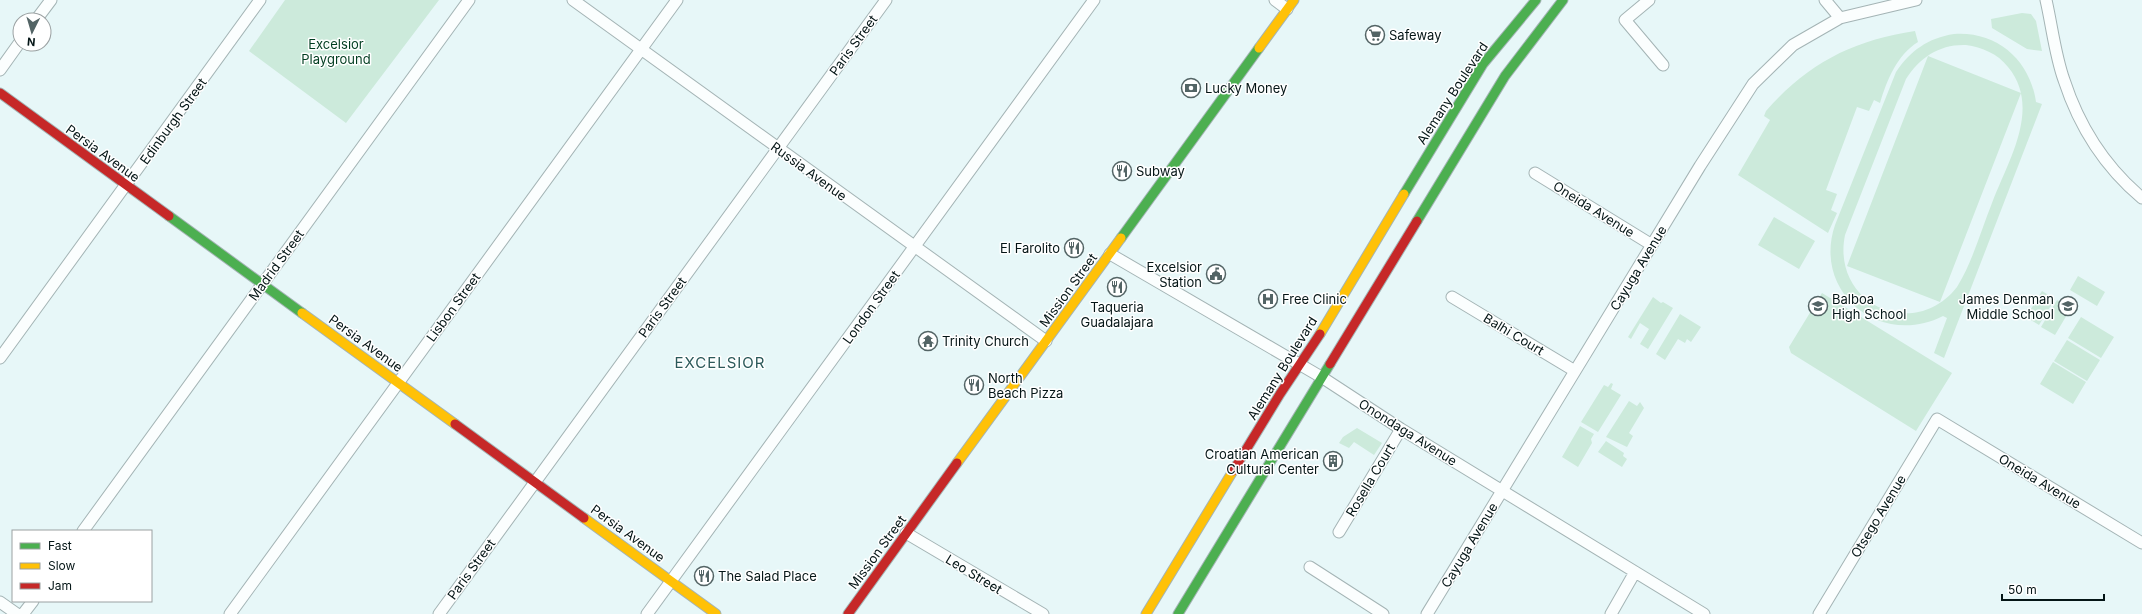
<svg xmlns="http://www.w3.org/2000/svg" width="2142" height="614" viewBox="0 0 2142 614" font-family="Inter,sans-serif">
<style>
.green{fill:#cceadb;fill-rule:evenodd}
.lines{fill:none;stroke-linecap:round;stroke-linejoin:round}
.street-casing{stroke:#a4b4b5;stroke-width:13}
.fast-casing{stroke:#a4b4b5;stroke-width:11}
.slow-casing{stroke:#a4b4b5;stroke-width:11}
.jam-casing{stroke:#a4b4b5;stroke-width:11}
.street{stroke:#fbfefe;stroke-width:11}
.fast{stroke:#4caf50;stroke-width:9}
.slow{stroke:#ffc107;stroke-width:9}
.jam{stroke:#c62828;stroke-width:9}
.labels{text-anchor:middle;dominant-baseline:central;stroke-width:3;stroke-linejoin:round;paint-order:stroke}
.poi-label{font-size:13px;fill:#041516;stroke:#fff;text-anchor:start}
.park-label{font-size:13px;fill:#003d20;stroke:#fff}
.street-label{font-size:13px;fill:#041516;stroke:#fff}
.quarter-label{font-size:15px;letter-spacing:1px;fill:#2b595a;stroke:#fff}
</style>
<rect width="100%" height="100%" fill="#e7f7f8"/>
<path class="green" d="M 285,0 L 439,0 L 346,123 L 249,51 Z
M 2022,13 L 2031,14 L 2036,21 L 2042,51 L 2027,49 L 1992,28 L 1991,19 Z
M 1915,31 L 1918,42 C 1897,55 1887,80 1880,103 L 1874,100 L 1869,111 L 1857,107 L 1826,190 L 1837,194 L 1831,210 L 1837,213 L 1828,233 L 1738,175 L 1770,120 L 1764,116 L 1766,111 C 1807,64 1853,40 1915,31 Z
M 1954,34 C 1997,31 2030,60 2036,102 L 2042,104 L 1944,358 L 1934,353 L 1947,318 L 1943,316 C 1881,348 1812,293 1835,225 L 1896,72 C 1910,51 1928,38 1954,34 ZM 1966,45 C 1982,47 1998,54 2008,67 C 2042,108 2008,161 1992,203 C 1981,230 1973,261 1957,287 C 1914,342 1831,304 1845,235 L 1906,79 C 1920,57 1940,44 1966,45 Z
M 1928,56 L 2021,93 L 1940,302 L 1847,266 Z
M 1774,217 L 1815,241 L 1799,269 L 1758,245 Z
M 2078,276 L 2105,292 L 2097,306 L 2070,290 Z
M 2042,291 L 2055,299 L 2039,325 L 2026,317 Z
M 1822,293 L 1952,373 L 1916,431 L 1791,353 L 1789,347 Z
M 1653,297 L 1661,303 L 1663,302 L 1673,308 L 1648,349 L 1640,344 L 1649,329 L 1640,323 L 1631,339 L 1628,337 Z
M 2057,300 L 2071,308 L 2055,335 L 2041,327 Z
M 1680,314 L 1701,327 L 1691,342 L 1687,339 L 1685,343 L 1678,339 L 1665,360 L 1656,354 Z
M 2081,317 L 2114,337 L 2101,358 L 2068,338 Z
M 2067,340 L 2100,360 L 2087,381 L 2054,361 Z
M 2053,362 L 2086,382 L 2073,404 L 2040,384 Z
M 1611,383 L 1613,384 L 1611,389 L 1621,395 L 1598,432 L 1581,422 L 1604,385 L 1608,387 Z
M 1629,401 L 1637,406 L 1640,402 L 1644,408 L 1629,433 L 1633,436 L 1627,447 L 1606,437 Z
M 1580,426 L 1594,434 L 1591,439 L 1592,443 L 1578,467 L 1562,457 Z
M 1357,428 L 1382,443 L 1374,455 L 1354,442 L 1349,448 L 1339,443 L 1343,437 Z
M 1606,441 L 1624,453 L 1623,456 L 1627,459 L 1622,467 L 1598,452 Z"/>
<g class="lines">
<defs>
<path id="street" d="M 573,0 L 1046,341
M 1275,0 L 1287,9
M 1649,0 L 1625,20 L 1663,65
M 1825,0 L 1840,18
M 2046,0 C 2052,26 2055,55 2064,80 C 2079,126 2105,167 2142,198
M 36,20 L 51,0
M 0,70 L 20,42
M 1535,173 L 1652,245
M 1110,254 L 1323,378 L 1401,429 L 1704,614
M 1452,297 L 1575,371
M 0,358 L 260,0
M 83,531 L 469,0
M 1339,532 L 1401,429
M 906,533 L 1043,614
M 1310,567 L 1383,614
M 0,602 L 17,614
M 23,614 L 33,601
M 230,614 L 677,0
M 439,614 L 886,0
M 647,614 L 1094,0
M 1427,614 L 1700,166 L 1753,84 L 1793,45 L 1840,18 L 1916,0
M 1611,614 L 1635,572
M 1819,614 L 1937,419 L 2142,543"/>
<path id="fast" d="M 1404,194 L 1483,64 L 1536,0
M 169,216 L 302,313
M 1417,221 L 1505,76 L 1563,0
M 1121,238 L 1259,48
M 1178,614 L 1330,364"/>
<path id="slow" d="M 1259,48 L 1294,0
M 302,313 L 455,424
M 1320,334 L 1404,194
M 957,463 L 1121,238
M 584,518 L 716,614
M 1146,614 L 1233,471"/>
<path id="jam" d="M 0,93 L 169,216
M 1330,364 L 1417,221
M 455,424 L 584,518
M 1233,471 L 1280,394 L 1320,334
M 848,614 L 957,463"/>
</defs>
<use href="#street" class="street-casing"/>
<use href="#fast" class="fast-casing"/>
<use href="#slow" class="slow-casing"/>
<use href="#jam" class="jam-casing"/>
<use href="#street" class="street"/>
<use href="#fast" class="fast"/>
<use href="#slow" class="slow"/>
<use href="#jam" class="jam"/>
</g>
<defs>
<symbol id="supermarket-ring" viewBox="-11 -11 22 22"><circle r="9.5" fill="#fff" stroke="#536465" stroke-width="1.5"/><path d="M-6-5.5h2.5l.6 2H6L4.5 2H-2.5L-4.4-4H-6ZM-1.5 3.2a1.3 1.3 0 1 0 .1 0ZM3 3.2a1.3 1.3 0 1 0 .1 0Z" fill="#536465"/></symbol>
<symbol id="bank-ring" viewBox="-11 -11 22 22"><circle r="9.5" fill="#fff" stroke="#536465" stroke-width="1.5"/><path d="M-6-4H6V4H-6ZM0-2.3a2.3 2.3 0 1 0 0 4.6a2.3 2.3 0 1 0 0-4.6Z" fill="#536465"/></symbol>
<symbol id="restaurant-ring" viewBox="-11 -11 22 22"><circle r="9.5" fill="#fff" stroke="#536465" stroke-width="1.5"/><path d="M-5-6h1v4h1v-4h1v4h1v-4h1v5L-1.5 .5V6h-2V.5L-5-1ZM5-6V6H3V1.5H1.5Q1.5-4 5-6Z" fill="#536465"/></symbol>
<symbol id="civic-ring" viewBox="-11 -11 22 22"><circle r="9.5" fill="#fff" stroke="#536465" stroke-width="1.5"/><path d="M-.6-6.5H3V-4.5H.6V-3L4-1V1h2V6H-6V1h2V-1L-.6-3ZM-1.2 2.5V6h2.4V2.5Z" fill="#536465"/></symbol>
<symbol id="hospital-ring" viewBox="-11 -11 22 22"><circle r="9.5" fill="#fff" stroke="#536465" stroke-width="1.5"/><path d="M-5-5h3v3.5h4V-5h3V5h-3V1.5h-4V5h-3Z" fill="#536465"/></symbol>
<symbol id="school-ring" viewBox="-11 -11 22 22"><circle r="9.5" fill="#fff" stroke="#536465" stroke-width="1.5"/><path d="M0-5L7-2L0 1L-7-2ZM-4 1L0 2.5L4 1V4Q0 6-4 4Z" fill="#536465"/></symbol>
<symbol id="temple-ring" viewBox="-11 -11 22 22"><circle r="9.5" fill="#fff" stroke="#536465" stroke-width="1.5"/><path d="M0-6L5-2H3V0L6.5 2.5H4V6H1.5V3h-3V6H-4V2.5H-6.5L-3 0V-2H-5Z" fill="#536465"/></symbol>
<symbol id="building-ring" viewBox="-11 -11 22 22"><circle r="9.5" fill="#fff" stroke="#536465" stroke-width="1.5"/><path d="M-4-6H4V6H1V3H-1V6H-4ZM-2.5-4.3h1.7v1.8h-1.7ZM.8-4.3h1.7v1.8H.8ZM-2.5-1h1.7V.8h-1.7ZM.8-1h1.7V.8H.8Z" fill="#536465"/></symbol>
</defs>
<g fill-rule="evenodd">
<use href="#supermarket-ring" x="1364" y="24" width="22" height="22"/>
<use href="#bank-ring" x="1180" y="77" width="22" height="22"/>
<use href="#restaurant-ring" x="1111" y="160" width="22" height="22"/>
<use href="#restaurant-ring" x="1063" y="237" width="22" height="22"/>
<use href="#civic-ring" x="1205" y="263" width="22" height="22"/>
<use href="#restaurant-ring" x="1106" y="276" width="22" height="22"/>
<use href="#hospital-ring" x="1257" y="288" width="22" height="22"/>
<use href="#school-ring" x="1807" y="295" width="22" height="22"/>
<use href="#school-ring" x="2057" y="295" width="22" height="22"/>
<use href="#temple-ring" x="917" y="330" width="22" height="22"/>
<use href="#restaurant-ring" x="963" y="374" width="22" height="22"/>
<use href="#building-ring" x="1322" y="450" width="22" height="22"/>
<use href="#restaurant-ring" x="693" y="565" width="22" height="22"/>
</g>
<g class="labels">
<g class="poi-label">
<text x="1389" y="35">Safeway</text>
<text x="1205" y="88">Lucky Money</text>
<text x="1136" y="171">Subway</text>
<text x="1060" y="248" text-anchor="end">El Farolito</text>
<text x="1202" y="267" text-anchor="end">Excelsior<tspan x="1202" dy="15">Station</tspan></text>
<text x="1282" y="299">Free Clinic</text>
<text x="1832" y="299">Balboa<tspan x="1832" dy="15">High School</tspan></text>
<text x="2054" y="299" text-anchor="end">James Denman<tspan x="2054" dy="15">Middle School</tspan></text>
<text x="1117" y="307" text-anchor="middle">Taqueria<tspan x="1117" dy="15">Guadalajara</tspan></text>
<text x="942" y="341">Trinity Church</text>
<text x="988" y="378">North<tspan x="988" dy="15">Beach Pizza</tspan></text>
<text x="1319" y="454" text-anchor="end">Croatian American<tspan x="1319" dy="15">Cultural Center</tspan></text>
<text x="718" y="576">The Salad Place</text>
</g>
<g class="park-label">
<text x="336" y="44">Excelsior<tspan x="336" dy="15">Playground</tspan></text>
</g>
<g class="street-label">
<text transform="translate(853 45) rotate(-54)">Paris Street</text>
<text transform="translate(1452 93) rotate(-57)">Alemany Boulevard</text>
<text transform="translate(173 121) rotate(-54)">Edinburgh Street</text>
<text transform="translate(103 153) rotate(36)">Persia Avenue</text>
<text transform="translate(809 171) rotate(36)">Russia Avenue</text>
<text transform="translate(1594 209) rotate(32)">Oneida Avenue</text>
<text transform="translate(276 265) rotate(-54)">Madrid Street</text>
<text transform="translate(1638 268) rotate(-59)">Cayuga Avenue</text>
<text transform="translate(1068 290) rotate(-54)">Mission Street</text>
<text transform="translate(453 307) rotate(-54)">Lisbon Street</text>
<text transform="translate(662 307) rotate(-54)">Paris Street</text>
<text transform="translate(871 307) rotate(-54)">London Street</text>
<text transform="translate(1514 334) rotate(31)">Balhi Court</text>
<text transform="translate(366 343) rotate(36)">Persia Avenue</text>
<text transform="translate(1282 368) rotate(-58)">Alemany Boulevard</text>
<text transform="translate(1408 432) rotate(32)">Onondaga Avenue</text>
<text transform="translate(1370 480) rotate(-59)">Rosella Court</text>
<text transform="translate(2040 481) rotate(31)">Oneida Avenue</text>
<text transform="translate(1878 516) rotate(-59)">Otsego Avenue</text>
<text transform="translate(628 533) rotate(36)">Persia Avenue</text>
<text transform="translate(1469 545) rotate(-59)">Cayuga Avenue</text>
<text transform="translate(877 552) rotate(-54)">Mission Street</text>
<text transform="translate(471 569) rotate(-54)">Paris Street</text>
<text transform="translate(974 574) rotate(31)">Leo Street</text>
</g>
<g class="quarter-label">
<text x="720" y="362">EXCELSIOR</text>
</g>
</g>
<rect x="12" y="530" width="140" height="72" fill="#ffffff" stroke="#9ba1a2"/>
<rect x="20" y="543" width="20" height="6" fill="#4caf50" stroke="#9ba1a2"/>
<text x="48" y="550" font-size="12" fill="#041516">Fast</text>
<rect x="20" y="563" width="20" height="6" fill="#ffc107" stroke="#9ba1a2"/>
<text x="48" y="570" font-size="12" fill="#041516">Slow</text>
<rect x="20" y="583" width="20" height="6" fill="#c62828" stroke="#9ba1a2"/>
<text x="48" y="590" font-size="12" fill="#041516">Jam</text>
<g transform="translate(32 32) rotate(185)"><circle r="19" fill="#ffffff" stroke="#9ba1a2"/>
<path d="M0-3L7 15L0 10L-7 15Z" fill="#536465"/>
<text y="-6" font-size="11" font-weight="bold" text-anchor="middle" fill="#041516">N</text>
</g>
<path d="M2002 594v6h102v-6" fill="none" stroke="#041516" stroke-width="2"/>
<text x="2008" y="594" font-size="12" fill="#041516" stroke="#ffffff" stroke-width="3" paint-order="stroke">50 m</text>
</svg>
